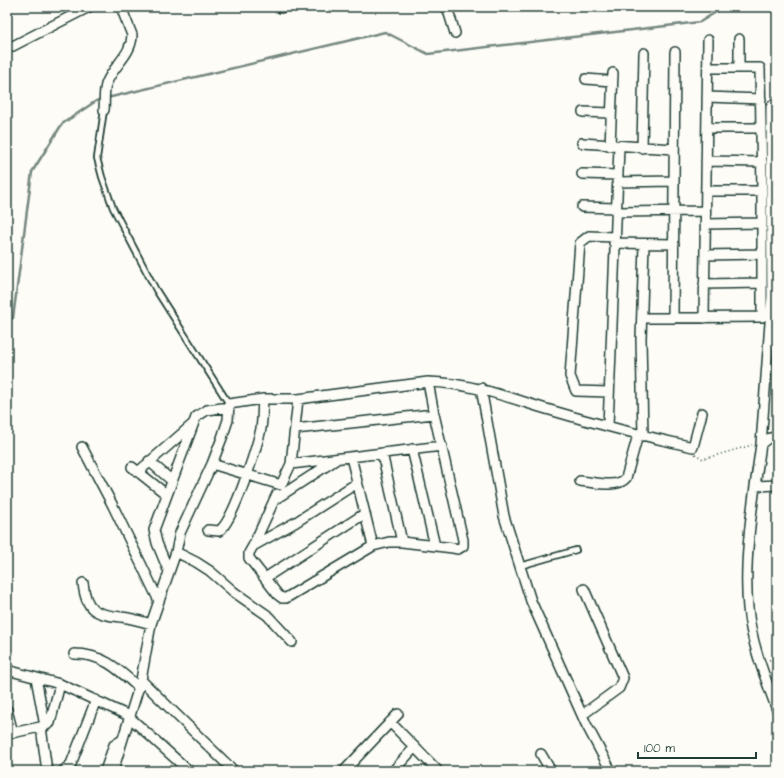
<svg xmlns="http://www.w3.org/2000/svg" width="784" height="778" viewBox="0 0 784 778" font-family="'Architects Daughter',sans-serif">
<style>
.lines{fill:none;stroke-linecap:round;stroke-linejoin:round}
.stream{stroke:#75877f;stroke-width:2.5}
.lane-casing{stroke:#1f3d34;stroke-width:8}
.street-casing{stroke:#1f3d34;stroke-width:12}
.path{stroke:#1f3d34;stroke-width:1.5;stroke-dasharray:1 3;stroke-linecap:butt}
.lane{stroke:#fdfcf7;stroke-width:4.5}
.street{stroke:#fdfcf7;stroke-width:9}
</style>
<rect width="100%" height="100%" fill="#fdfcf7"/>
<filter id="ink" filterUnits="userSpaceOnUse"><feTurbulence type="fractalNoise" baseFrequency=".025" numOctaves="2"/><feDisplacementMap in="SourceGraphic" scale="8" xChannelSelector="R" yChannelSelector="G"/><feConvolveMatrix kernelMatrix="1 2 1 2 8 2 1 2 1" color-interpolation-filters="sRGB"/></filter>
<g filter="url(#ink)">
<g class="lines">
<path class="stream" d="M 107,98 L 385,32 L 428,54 L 700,22 L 724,7
M 7,319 L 13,318 L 32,172 L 62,124 L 96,101 L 102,99"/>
<defs>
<path id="lane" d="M 104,110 L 97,158 L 102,177 L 113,208 L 156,290 L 229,404
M 520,566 L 576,550"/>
<path id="street" d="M 281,7 L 281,8
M 447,7 L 455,33
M 739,39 L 739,68
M 7,49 L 89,7
M 586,79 L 612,81
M 707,97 L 761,99
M 104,110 C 105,102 103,90 107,82 C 114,65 132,54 132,35 L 121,7
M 583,112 L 611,113
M 707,128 L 761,128
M 582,143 L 674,149
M 610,146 L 613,73
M 642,148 L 644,53
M 706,161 L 762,162
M 582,174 L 618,175
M 617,182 L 674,181
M 706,191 L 762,191
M 582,207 L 616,208
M 616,212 L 705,211
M 705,224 L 761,223
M 614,243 L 674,244
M 705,255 L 762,254
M 704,284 L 762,283
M 642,318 L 762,317 L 762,191 L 760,68 L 708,68
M 673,318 L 675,52
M 704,318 L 708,40
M 428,382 C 470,383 504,396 543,408 C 593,423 643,436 693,447 L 702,413
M 481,388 L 504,516 L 531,601 L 586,724 L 611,771
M 609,392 L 576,391 L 570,376 L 580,243 L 589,236 L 615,237
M 608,426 L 619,147
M 295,429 L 434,414
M 643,436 L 641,339 L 644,244
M 777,436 L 767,439 L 761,444 C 754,495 743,557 748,608 C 751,643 765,677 777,710
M 761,444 L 772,296 L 771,114 L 771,107 L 777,101
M 82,447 L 113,506 L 159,601
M 412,449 L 435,546
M 382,453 L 402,542
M 149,461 L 171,480
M 212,464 L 281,485 L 291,464 L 298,399
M 291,464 L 442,446
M 132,467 L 166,494
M 138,472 L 193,424
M 580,481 C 593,482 617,489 626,478 L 638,435
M 357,483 L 296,522 L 253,546 L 249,553 L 249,558 L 278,595 L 282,598 L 286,598 L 373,546
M 755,486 L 777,485
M 274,500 L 337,459
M 208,530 L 219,531 C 233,522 255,452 260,433 C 263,423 262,410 263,399
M 253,546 L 277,494
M 176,552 L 196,562 L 210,571 L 234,592 L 267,615 L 292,642
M 169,572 L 157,543 L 154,530 L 196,417 L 207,410 L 229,407
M 265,578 L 364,514
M 83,583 C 86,611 95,614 121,617 C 131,618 141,621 151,624
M 74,654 C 103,654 118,669 139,688
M 7,670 L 60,684 L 127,715 L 189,771
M 36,678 L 45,726
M 141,680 L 234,771
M 7,710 L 13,733
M 582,715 L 619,688 L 623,678 L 584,589
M 390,722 L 438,771
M 41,727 L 47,771
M 7,734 L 45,726 L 50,723 L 60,684
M 541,754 L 551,771
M 63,771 L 71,764 L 96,700
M 105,771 L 114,745 L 122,740
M 113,771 L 141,680 L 151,624 L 176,552 L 180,533 L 212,464 L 222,438 L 228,420 L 229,404 L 263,399 L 298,399 L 428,382 L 434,414 L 463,540 L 463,546 L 458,549 L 453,548 L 402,542 L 389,542 L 373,546 L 351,457
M 344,771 L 398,714
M 393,771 L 415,747"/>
</defs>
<use href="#lane" class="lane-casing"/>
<use href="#street" class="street-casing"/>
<path class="path" d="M 695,454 L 703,459 L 752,445
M 769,660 L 777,658"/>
<use href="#lane" class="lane"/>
<use href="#street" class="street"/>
</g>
</g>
<rect width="784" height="778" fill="none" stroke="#fdfcf7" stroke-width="24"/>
<rect x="12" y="12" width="760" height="754" fill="none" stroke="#1f3d34" stroke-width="1.5" filter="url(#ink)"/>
<path d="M638 752v6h118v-6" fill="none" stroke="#1f3d34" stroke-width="2"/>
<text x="644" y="752" font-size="12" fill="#1f3d34" stroke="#fdfcf7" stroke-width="3" paint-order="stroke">100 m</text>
</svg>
